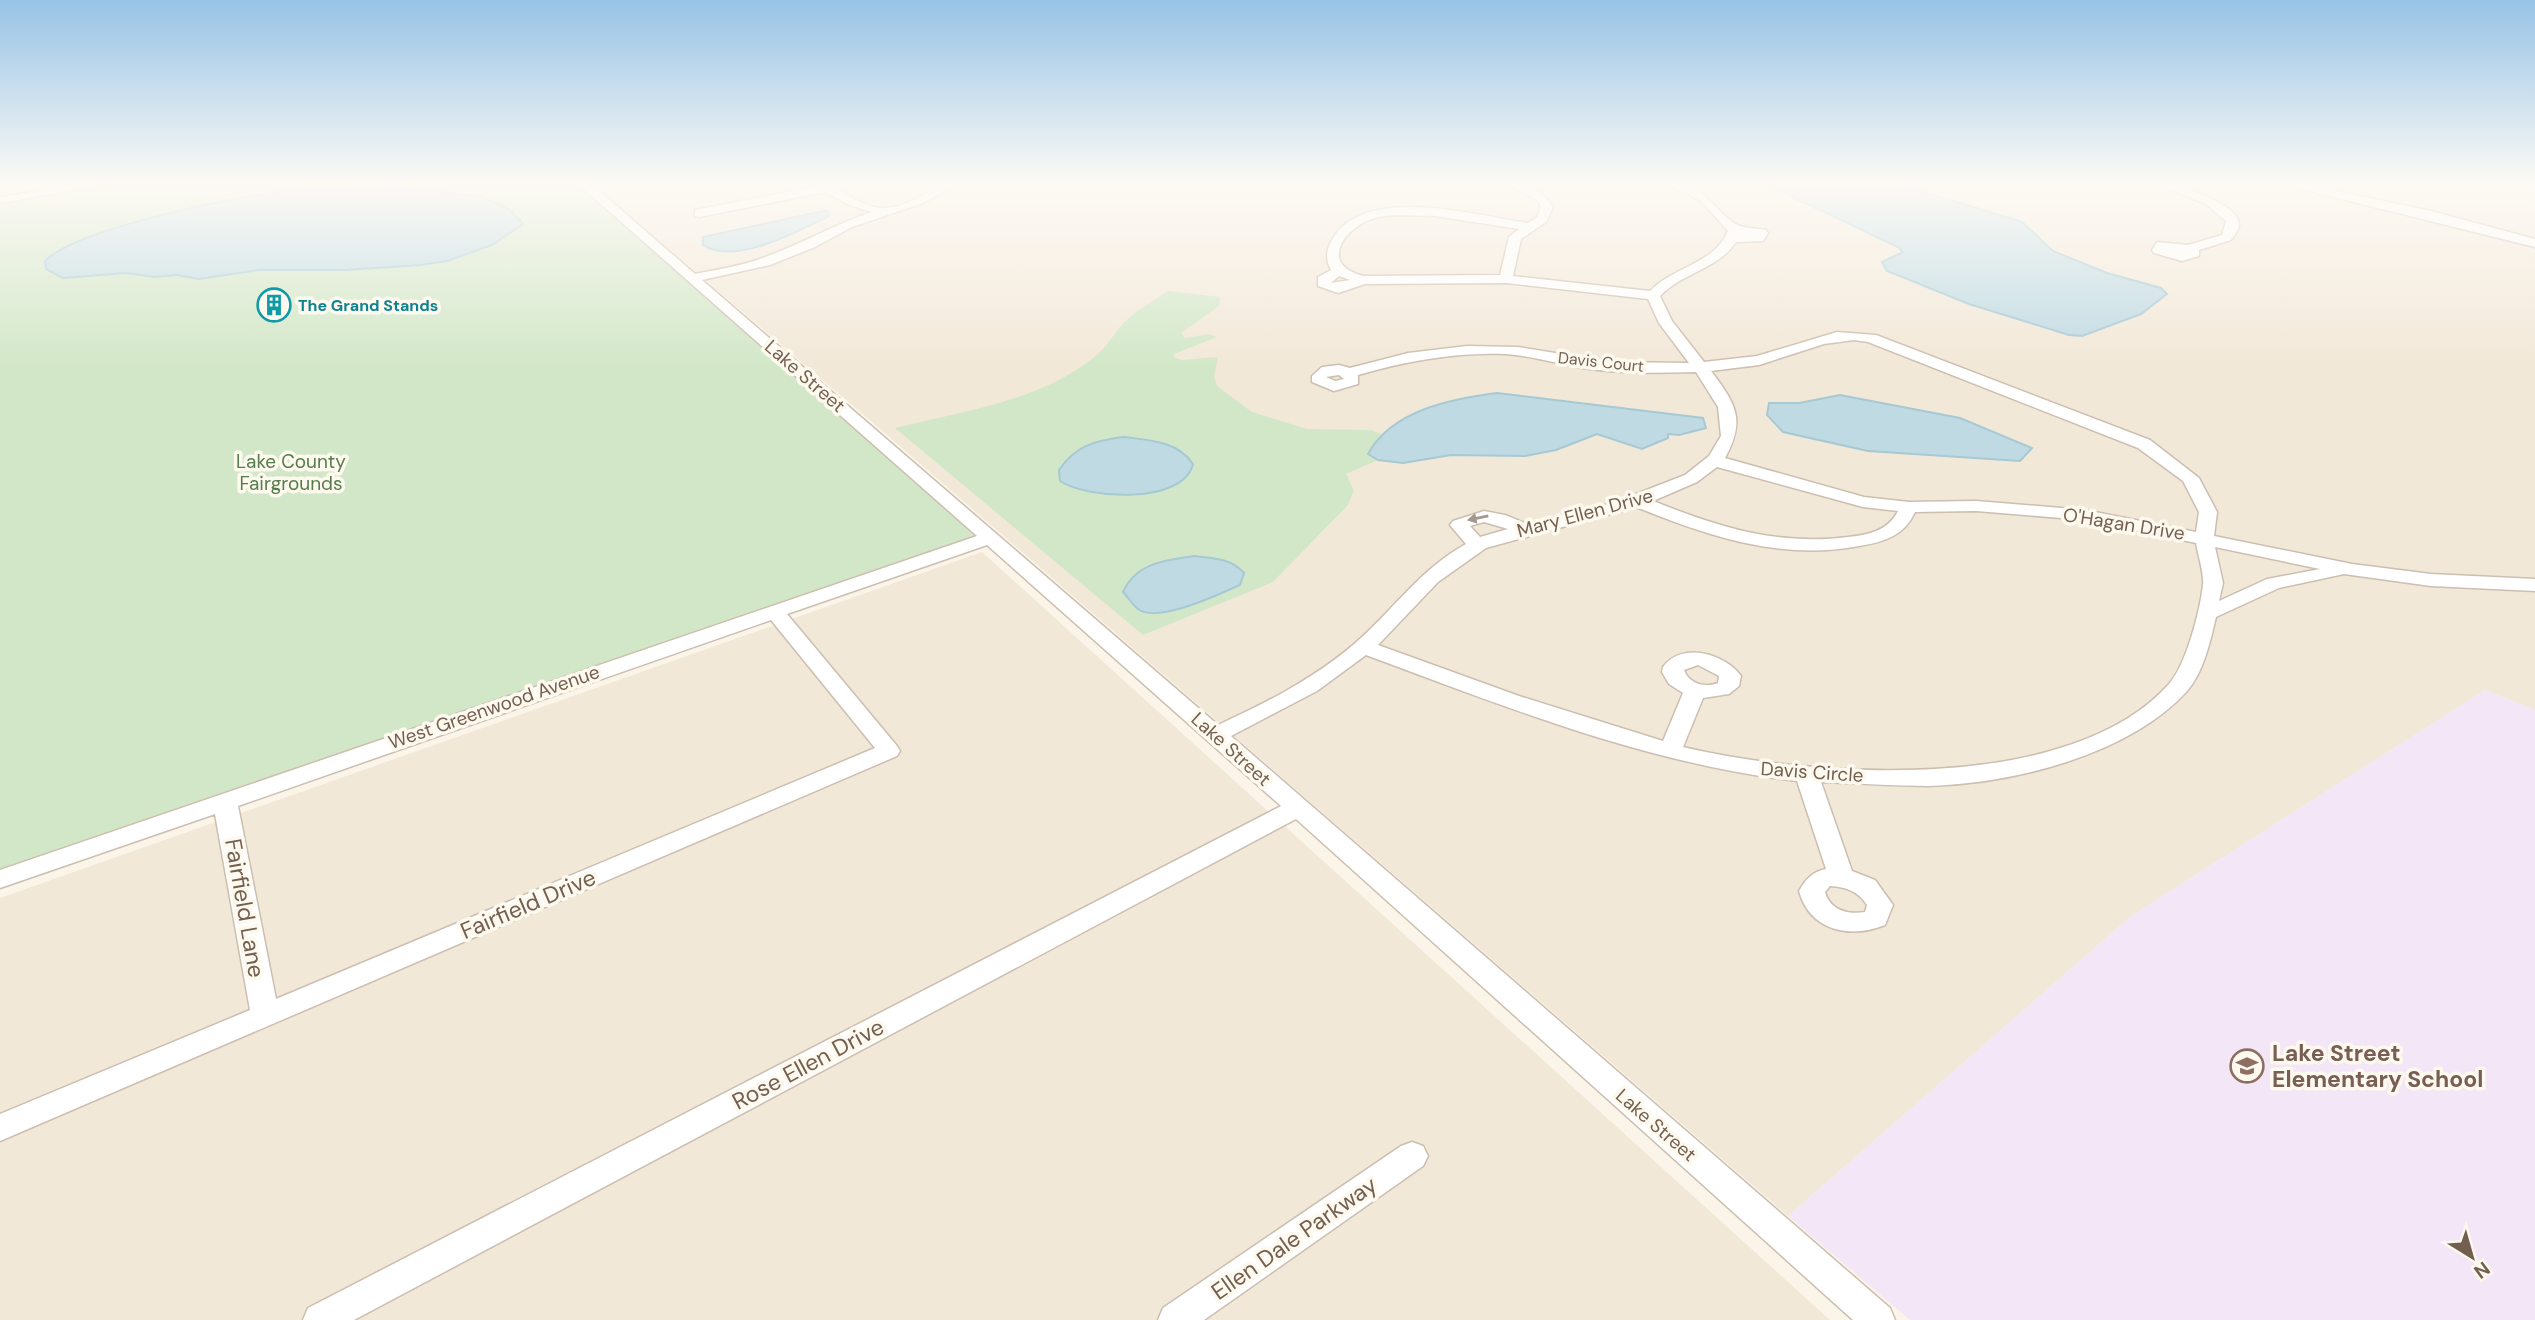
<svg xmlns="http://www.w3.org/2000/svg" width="2535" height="1320" viewBox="0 0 2535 1320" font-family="'DM Sans',sans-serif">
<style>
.residential{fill:#f2e8d8}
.education{fill:#f2e6f7}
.green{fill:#d2e7c8;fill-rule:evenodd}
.water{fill:#bfdae3;stroke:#a6c9d4;stroke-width:2}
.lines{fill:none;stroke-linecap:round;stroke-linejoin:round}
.minor-casing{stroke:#ccbeb0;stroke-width:3}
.minor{fill:#fff;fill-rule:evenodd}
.oneway{fill:#a4978d}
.labels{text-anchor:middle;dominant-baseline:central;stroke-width:7;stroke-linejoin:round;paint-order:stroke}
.far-culture-label{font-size:16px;font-weight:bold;fill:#0d838f;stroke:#fdf9ef;text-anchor:start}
.far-street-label{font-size:16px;fill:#735f4f;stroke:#fdf9ef}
.street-label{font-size:19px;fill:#735f4f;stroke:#fdf9ef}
.park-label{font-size:19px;fill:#557d4b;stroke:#fdf9ef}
.near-street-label{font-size:23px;fill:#735f4f;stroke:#fdf9ef}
.near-education-label{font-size:23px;font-weight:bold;fill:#785e54;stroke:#fdf9ef;text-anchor:start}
</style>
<rect width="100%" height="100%" fill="#fbf5e9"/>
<path class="residential" d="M 590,182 L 2535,182 L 2535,710 L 2485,690 L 2131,916 L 1788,1216 L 879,428 Z
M 982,552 L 1830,1320 L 0,1320 L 0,898 Z"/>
<path class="education" d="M 2485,690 L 2535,710 L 2535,1320 L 1910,1320 L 1788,1216 L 2131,916 Z"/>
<path class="green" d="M 108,182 L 582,182 L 990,537 L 0,880 L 0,199 Z
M 1168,291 L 1220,297 L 1219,306 L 1181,333 L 1185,338 L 1209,334 L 1217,337 L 1174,354 L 1173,357 L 1182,360 L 1218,357 L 1214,377 L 1217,386 L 1252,412 L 1307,429 L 1371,430 L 1381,434 L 1369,453 L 1378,460 L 1346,474 L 1354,491 L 1347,506 L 1273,582 L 1143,635 L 895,428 C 959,412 1034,402 1088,362 C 1109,347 1112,334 1128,319 C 1139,308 1156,300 1168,291 ZM 1136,438 L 1160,441 L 1185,452 L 1176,486 C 1152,493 1127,497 1101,492 ZM 1194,556 L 1206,599 C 1187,608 1160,615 1139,610 L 1145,566 Z"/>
<path class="water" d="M 1761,182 L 1888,182 L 1901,185 L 2022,222 L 2053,251 L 2107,273 L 2161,288 L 2167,294 L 2141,314 L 2082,336 L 2069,335 L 1969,304 L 1887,271 L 1882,262 L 1903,252 L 1898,247 Z
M 392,187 L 480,196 L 509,209 L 523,224 L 492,245 L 447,261 L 421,265 L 345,270 L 259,270 L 199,279 L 177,275 L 154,277 L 126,273 L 63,278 L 46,269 L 45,261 C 80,225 275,187 328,188 C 348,188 373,193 392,187 Z
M 823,211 L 827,211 L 829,216 C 798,231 735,266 703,245 L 703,237 Z
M 1497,393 L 1703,418 L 1706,428 L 1679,435 L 1668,434 L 1668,438 L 1642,449 L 1597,434 L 1556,450 L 1525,456 L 1451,455 L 1403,463 L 1378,460 L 1368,454 C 1392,410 1451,399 1497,393 Z
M 1840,395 L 1960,418 L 2032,448 L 2020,461 L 1868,451 L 1783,432 L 1767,415 L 1769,403 L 1799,403 Z
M 1123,437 C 1149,440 1178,441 1193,464 C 1183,505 1087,499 1060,481 L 1059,470 C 1076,445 1095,441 1123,437 Z
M 1194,556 C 1212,558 1231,558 1244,573 L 1240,585 C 1219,594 1158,624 1138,609 C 1132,604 1128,597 1123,592 C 1136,563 1165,560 1194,556 Z"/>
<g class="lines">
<defs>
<path id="minor" d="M 90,182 L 118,182 L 0,203 L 0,197 Z
M 576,182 L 589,182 L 695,274 C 718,269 743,266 765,257 C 802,244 835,224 872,212 L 849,205 L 825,192 L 699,217 L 695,216 L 695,210 L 817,186 L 811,182 C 838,182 857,208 883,208 C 911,209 934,182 962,182 L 923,203 L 852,227 L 815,247 L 770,265 L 702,280 L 1218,725 C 1266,703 1313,679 1353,645 C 1392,612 1421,568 1466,544 L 1450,525 L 1453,521 L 1484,511 L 1505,515 L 1527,524 L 1613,503 L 1685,475 L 1709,456 L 1721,436 L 1718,407 L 1696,372 C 1661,373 1624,374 1590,369 C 1561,365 1534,356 1506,354 C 1455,352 1406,361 1358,375 L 1358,384 L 1334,391 L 1312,382 L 1312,376 L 1322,367 L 1339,365 L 1350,368 L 1408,353 L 1467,346 L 1518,347 L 1611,362 L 1689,363 L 1659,323 L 1648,299 L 1506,283 L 1365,284 L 1338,293 L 1318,286 L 1318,277 L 1331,270 C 1324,257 1327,247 1335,235 C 1371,185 1477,216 1528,223 L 1537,217 L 1541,207 L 1537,200 L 1503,182 C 1524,182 1542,190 1553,207 L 1546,222 L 1521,239 L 1513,276 L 1650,291 C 1674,266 1713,265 1728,231 L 1701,201 L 1664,182 C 1705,182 1707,204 1734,223 C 1741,229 1757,228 1766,230 L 1768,233 L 1763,241 L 1736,242 C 1717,270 1683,272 1660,296 L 1672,321 L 1704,362 L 1757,356 L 1837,332 L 1876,335 L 2150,440 L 2199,478 L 2217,512 L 2214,536 L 2352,564 L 2431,574 L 2535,579 L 2535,591 L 2431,586 L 2344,574 L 2279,588 L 2216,617 C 2211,639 2203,674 2187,691 C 2129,755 2012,784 1928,786 C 1893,786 1857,783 1821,782 L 1852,871 L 1875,880 L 1893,905 L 1885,925 C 1850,939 1810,931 1799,891 C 1806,879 1812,872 1826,869 L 1797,781 C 1648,764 1506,707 1366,655 L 1317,691 L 1231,736 L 1890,1308 L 1895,1320 L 1853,1320 L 1296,819 L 354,1320 L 303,1320 L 308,1308 L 1281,806 L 987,545 L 787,614 L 897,746 L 900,751 L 897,756 L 0,1141 L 0,1114 L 250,1010 L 215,814 L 0,888 L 0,870 L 977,536 ZM 1397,215 L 1435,216 L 1519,229 L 1509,237 L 1500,275 L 1364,276 C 1322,266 1339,233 1369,220 C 1378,216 1388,216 1397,215 ZM 1339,276 L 1350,280 L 1331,283 ZM 1854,340 L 1868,342 L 2138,448 L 2183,481 L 2199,512 L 2196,532 L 2085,510 L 1976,501 L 1909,502 L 1864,497 L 1725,458 C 1746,420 1736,404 1711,371 L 1759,365 L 1824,344 ZM 1339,375 L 1344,379 L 1335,381 L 1326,377 ZM 1717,467 L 1863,507 L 1898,511 C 1888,531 1868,535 1848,537 C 1778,546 1718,527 1653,501 L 1697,482 ZM 1636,507 C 1708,536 1781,561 1859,546 C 1884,542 1904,536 1915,512 L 1976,511 L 2085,520 L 2196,543 C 2198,556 2204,572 2203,585 C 2200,611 2186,665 2169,684 C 2070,795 1814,778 1683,747 L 1703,698 L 1729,694 L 1739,686 L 1741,676 C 1725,654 1682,641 1663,667 L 1662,672 L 1669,684 L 1683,693 L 1663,741 L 1519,696 L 1378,645 L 1438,582 L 1486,548 ZM 1484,522 L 1508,529 L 1480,537 L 1470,526 ZM 2215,547 L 2320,569 L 2267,579 L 2219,601 L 2223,583 ZM 771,620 L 875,748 L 276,999 L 238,806 ZM 1698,665 L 1719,676 L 1718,683 C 1705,688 1689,684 1684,670 ZM 1830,886 C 1846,887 1858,891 1867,905 L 1865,912 C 1848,915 1830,910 1825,892 Z
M 745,182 L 776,182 C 769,187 752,187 745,182 Z
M 2152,182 C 2170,182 2240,202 2239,225 C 2239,229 2234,236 2231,240 L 2199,250 L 2199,256 L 2182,261 L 2154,253 L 2152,250 L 2157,242 L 2188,245 L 2222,235 L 2226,221 L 2206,204 Z
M 2273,182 L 2295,182 L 2431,211 L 2535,239 L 2535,247 Z
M 1412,1142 L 1423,1146 L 1428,1156 L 1423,1166 L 1204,1320 L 1158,1320 L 1163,1308 L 1401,1146 Z"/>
</defs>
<use href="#minor" class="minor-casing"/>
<use href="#minor" class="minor"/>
</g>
<defs><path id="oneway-solid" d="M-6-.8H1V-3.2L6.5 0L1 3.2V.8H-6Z" transform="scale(1.75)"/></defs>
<use class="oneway" href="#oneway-solid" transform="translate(1478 518) rotate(168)"/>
<linearGradient id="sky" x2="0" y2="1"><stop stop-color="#97c3e6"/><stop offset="0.5" stop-color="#fdfaf5"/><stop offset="1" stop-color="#fdfaf5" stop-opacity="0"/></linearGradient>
<rect width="2535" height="367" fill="url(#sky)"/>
<defs>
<symbol id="building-ring" viewBox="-11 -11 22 22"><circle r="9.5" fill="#fdf9ef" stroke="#0f9aa8" stroke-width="1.5"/><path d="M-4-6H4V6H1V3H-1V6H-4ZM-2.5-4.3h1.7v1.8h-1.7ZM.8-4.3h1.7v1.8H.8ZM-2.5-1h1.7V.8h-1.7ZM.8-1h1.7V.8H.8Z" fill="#0f9aa8"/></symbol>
<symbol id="school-ring" viewBox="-11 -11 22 22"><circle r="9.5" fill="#fdf9ef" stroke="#8d6e63" stroke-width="1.5"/><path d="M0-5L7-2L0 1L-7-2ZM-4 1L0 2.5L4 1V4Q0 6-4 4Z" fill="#8d6e63"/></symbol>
</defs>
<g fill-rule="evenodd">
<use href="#building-ring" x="255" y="286" width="38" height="38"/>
<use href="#school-ring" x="2228" y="1047" width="38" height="38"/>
</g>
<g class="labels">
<g class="far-culture-label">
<text x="298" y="305">The Grand Stands</text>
</g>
<g class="far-street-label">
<text transform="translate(1601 362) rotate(6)">Davis Court</text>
</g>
<g class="street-label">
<text transform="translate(805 376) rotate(41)">Lake Street</text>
<text transform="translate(1585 513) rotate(-15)">Mary Ellen Drive</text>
<text transform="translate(2124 524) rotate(9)">O'Hagan Drive</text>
<text transform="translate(494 707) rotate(-19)">West Greenwood Avenue</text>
<text transform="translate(1231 749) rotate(42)">Lake Street</text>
<text transform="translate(1812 772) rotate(4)">Davis Circle</text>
<text transform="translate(1656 1125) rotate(41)">Lake Street</text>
</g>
<g class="park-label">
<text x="291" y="461">Lake County<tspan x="291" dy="22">Fairgrounds</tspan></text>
</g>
<g class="near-street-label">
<text transform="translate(528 904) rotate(-23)">Fairfield Drive</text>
<text transform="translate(245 908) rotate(80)">Fairfield Lane</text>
<text transform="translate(808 1064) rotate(-28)">Rose Ellen Drive</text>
<text transform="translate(1294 1238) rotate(-35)">Ellen Dale Parkway</text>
</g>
<g class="near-education-label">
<text x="2272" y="1053">Lake Street<tspan x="2272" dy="26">Elementary School</tspan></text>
</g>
</g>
<g transform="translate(2472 1257) rotate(143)" stroke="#fdf9ef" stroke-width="5" paint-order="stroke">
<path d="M0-5L12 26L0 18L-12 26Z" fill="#735f4f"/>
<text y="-10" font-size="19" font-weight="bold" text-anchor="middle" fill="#735f4f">N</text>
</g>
</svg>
